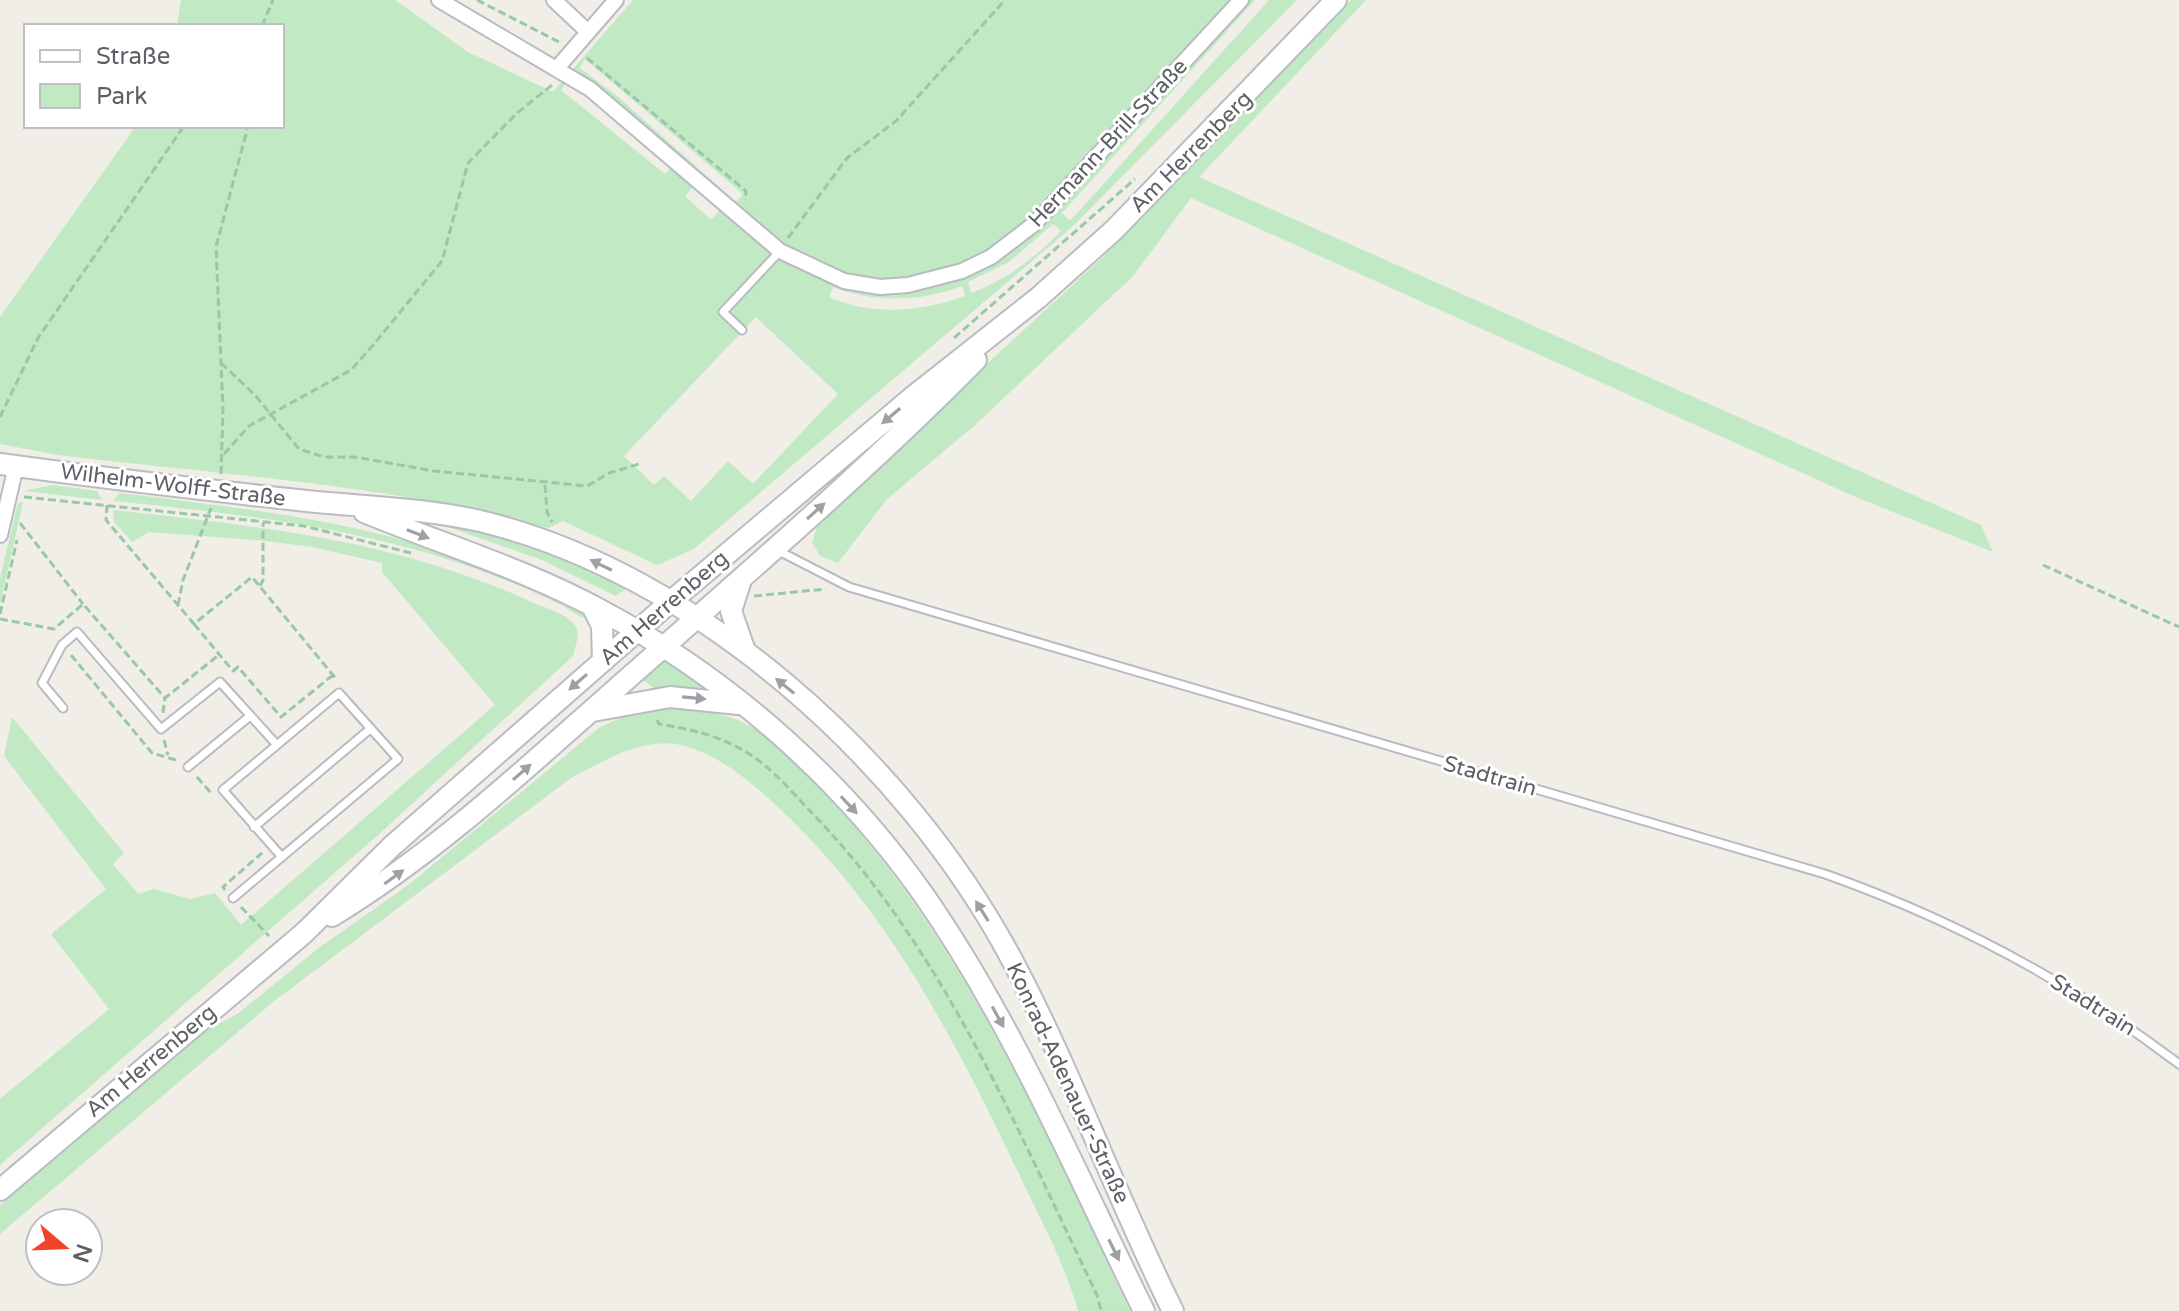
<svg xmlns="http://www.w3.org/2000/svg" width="2179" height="1311" viewBox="0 0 2179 1311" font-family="'Varela Round',sans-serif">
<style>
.green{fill:#c1e9c3;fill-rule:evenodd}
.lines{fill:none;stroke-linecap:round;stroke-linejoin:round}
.lane-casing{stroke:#b8bbc0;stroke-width:11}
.street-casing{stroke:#b8bbc0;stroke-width:18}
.secondary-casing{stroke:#b9bcc2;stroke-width:24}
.path{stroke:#99c7a8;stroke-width:3;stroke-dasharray:8 4;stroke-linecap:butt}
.lane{stroke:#fff;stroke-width:7}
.street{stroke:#fff;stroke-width:14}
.secondary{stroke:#fff;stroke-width:20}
.oneway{fill:#9ea0a4}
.labels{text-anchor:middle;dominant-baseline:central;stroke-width:6;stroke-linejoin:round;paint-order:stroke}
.street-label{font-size:22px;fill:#5d6167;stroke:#fff}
</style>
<rect width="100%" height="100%" fill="#f0eee6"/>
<path class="green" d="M 181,0 L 395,0 L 468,52 L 553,92 L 633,0 L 1255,0 L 1062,213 L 1070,221 L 1269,0 L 1297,0 L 1072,227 L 694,549 L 657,565 L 563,521 L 548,528 C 389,484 221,475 58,455 L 0,444 L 0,317 L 136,126 L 282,126 L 282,26 L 177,26 ZM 585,59 L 743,194 L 736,202 L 617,96 L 580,68 ZM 568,79 L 672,166 L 665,174 L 561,90 ZM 694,186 L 720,210 L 711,220 L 685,196 ZM 1053,224 L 1061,231 C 1036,257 1005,281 971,293 L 968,282 L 1009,262 ZM 962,286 L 965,296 C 921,312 872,316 829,297 L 833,287 C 874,303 921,302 962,286 ZM 756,317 L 838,394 L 753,484 L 728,461 L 691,501 L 664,476 L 654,485 L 624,456 Z
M 1351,0 L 1366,0 L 1199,177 L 1981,525 L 1993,552 L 1858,498 L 1191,198 L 1133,276 L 974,426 L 887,499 L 838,563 L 820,556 L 812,542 L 821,517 L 1104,256 Z
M 52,485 L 97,491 L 102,500 L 24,491 Z
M 120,493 C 225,506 331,517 434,549 C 485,566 533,587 581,610 L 590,618 C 581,619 571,611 563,606 C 529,589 492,574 456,562 C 343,525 230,513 113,501 Z
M 23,502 L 23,503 L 0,604 L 0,578 L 18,503 Z
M 113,510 C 263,527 395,539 534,603 C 545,608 570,615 576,627 C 580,635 575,647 573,656 L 378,835 L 0,1165 L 0,1099 L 109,1009 L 51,934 L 106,889 L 4,756 L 12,717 L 124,853 L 113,864 L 138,894 L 154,889 L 190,899 L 215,893 L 241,925 L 495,705 L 382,572 L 382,563 L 313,547 L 256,540 L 149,532 L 132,542 L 114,522 Z
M 434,516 L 557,555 L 627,588 L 616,596 L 542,560 L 431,521 Z
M 662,659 L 710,693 L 690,689 L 658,691 L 640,678 Z
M 667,708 C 694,710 720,711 744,723 C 776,739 801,769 826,795 C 965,942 1044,1131 1130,1311 L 1078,1311 C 1065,1263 1039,1217 1018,1172 C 955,1040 888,910 780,809 C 752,783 723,757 685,746 C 644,735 606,760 571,778 L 273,1002 L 0,1234 L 0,1205 L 203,1031 L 236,1015 L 320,947 L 407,886 L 599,728 L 626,715 Z"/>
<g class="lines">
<defs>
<path id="lane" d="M 742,330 L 723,312 L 780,251
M 777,550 L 849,587 L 1825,874 C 1952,919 2071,982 2179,1064
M 63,708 L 42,683 L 62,645 L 77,632 L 161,729 L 220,682 L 277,745
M 188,767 L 250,716
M 254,827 L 370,729
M 233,898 L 398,759 L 339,693 L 223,790 L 282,857"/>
<path id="street" d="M 439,0 L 590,89 L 780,251 L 844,281 L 880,287 L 908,285 L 962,271 L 991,257 L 1034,224 L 1241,0
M 554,0 L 588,32
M 558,67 L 616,0
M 0,535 L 16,466"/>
<path id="secondary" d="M 0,464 C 102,478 205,490 307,501 C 365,507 423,508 480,521 C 699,574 906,762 1011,958 C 1072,1072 1115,1195 1173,1311
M 364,512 C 444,545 528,570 604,612 C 729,679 841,778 923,894 C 1013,1023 1075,1171 1144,1311
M 740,583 L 731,611 L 745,651
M 592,606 L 602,626 L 603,660
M 593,711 L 670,697 L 739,704
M 332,916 C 437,852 525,769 617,688 C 738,581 862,475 976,360
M 0,1190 L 304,933 L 392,846 L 669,603 L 915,395 L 1038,298 L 1114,230 L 1336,0"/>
</defs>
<use href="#lane" class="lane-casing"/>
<use href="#street" class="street-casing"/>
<use href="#secondary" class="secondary-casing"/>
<path class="path" d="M 477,0 L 559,42
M 262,26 L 273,0
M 587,58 L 746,191 L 745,200
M 788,238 L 847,158 L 896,121 L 1005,0
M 954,338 L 1135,179
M 221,363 L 255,395 L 299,449 L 324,457 L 355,457 L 434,471 L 587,486 L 609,473 L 639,464
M 0,417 L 38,338 L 184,126
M 224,454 L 249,426 L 351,370 L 374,344 L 442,261 L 468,163 L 517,113 L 552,85
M 221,474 L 223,409 L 216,247 L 248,126
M 545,485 L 547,512 L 552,522
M 24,497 L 304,526 L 411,553
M 107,505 L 106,520 L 194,624 L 252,577 L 337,680
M 20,523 L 83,604
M 2043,565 L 2179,627
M 260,586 L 263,580 L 263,523
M 754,596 L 826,589
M 178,605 L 183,580 L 211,508
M 0,614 L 17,540
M 0,619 L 54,629 L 83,604 L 165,698 L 220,654
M 194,624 L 233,671 L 238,667 L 281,717 L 333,675
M 71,655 L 152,753 L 176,760
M 163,713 L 165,698
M 657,720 L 659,724 C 688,729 713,734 739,748 C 767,762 790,790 811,812 C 944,949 1015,1126 1097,1295 L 1101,1311
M 164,740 L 168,755
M 197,777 L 211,793
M 225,890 L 223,887 L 262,853
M 241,907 L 269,936"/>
<use href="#lane" class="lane"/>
<use href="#street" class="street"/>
<use href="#secondary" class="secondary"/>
</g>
<defs><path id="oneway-solid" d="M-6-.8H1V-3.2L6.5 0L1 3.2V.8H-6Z" transform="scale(2)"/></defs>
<g class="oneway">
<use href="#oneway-solid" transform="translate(891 416) rotate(140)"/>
<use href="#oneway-solid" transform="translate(816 511) rotate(-42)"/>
<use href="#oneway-solid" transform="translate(418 534) rotate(21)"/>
<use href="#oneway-solid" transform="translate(601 565) rotate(-154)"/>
<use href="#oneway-solid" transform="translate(578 682) rotate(139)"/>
<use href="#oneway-solid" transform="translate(785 686) rotate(-141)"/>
<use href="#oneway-solid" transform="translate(694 698) rotate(5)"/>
<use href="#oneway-solid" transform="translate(522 772) rotate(-41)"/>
<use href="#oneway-solid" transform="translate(849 805) rotate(47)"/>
<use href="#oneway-solid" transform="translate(394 877) rotate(-36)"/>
<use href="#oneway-solid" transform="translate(982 911) rotate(-122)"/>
<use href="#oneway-solid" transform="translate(998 1017) rotate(61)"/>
<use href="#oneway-solid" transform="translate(1114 1250) rotate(64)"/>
</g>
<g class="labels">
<g class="street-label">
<text transform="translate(1108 143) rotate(-47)">Hermann-Brill-Straße</text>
<text transform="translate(1191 152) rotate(-45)">Am Herrenberg</text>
<text transform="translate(173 485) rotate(7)">Wilhelm-Wolff-Straße</text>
<text transform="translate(664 608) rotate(-41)">Am Herrenberg</text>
<text transform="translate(1490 776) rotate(16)">Stadtrain</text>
<text transform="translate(2093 1005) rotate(32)">Stadtrain</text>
<text transform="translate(151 1061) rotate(-40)">Am Herrenberg</text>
<text transform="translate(1068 1083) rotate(65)">Konrad-Adenauer-Straße</text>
</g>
</g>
<rect x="24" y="24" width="260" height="104" fill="#ffffff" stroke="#bec0c2" stroke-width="2"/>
<rect x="40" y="50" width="40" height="12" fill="#ffffff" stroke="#bec0c2" stroke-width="2"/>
<text x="96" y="64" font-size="24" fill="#5d6167">Straße</text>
<rect x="40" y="84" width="40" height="24" fill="#c1e9c3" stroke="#bec0c2" stroke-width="2"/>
<text x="96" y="104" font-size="24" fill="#5d6167">Park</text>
<g transform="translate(64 1247) rotate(109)"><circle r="38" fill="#ffffff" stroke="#bec0c2" stroke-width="2"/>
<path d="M0-6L14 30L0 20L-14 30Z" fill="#f1422b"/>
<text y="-12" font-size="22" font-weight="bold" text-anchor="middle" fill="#5d6167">N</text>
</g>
</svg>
